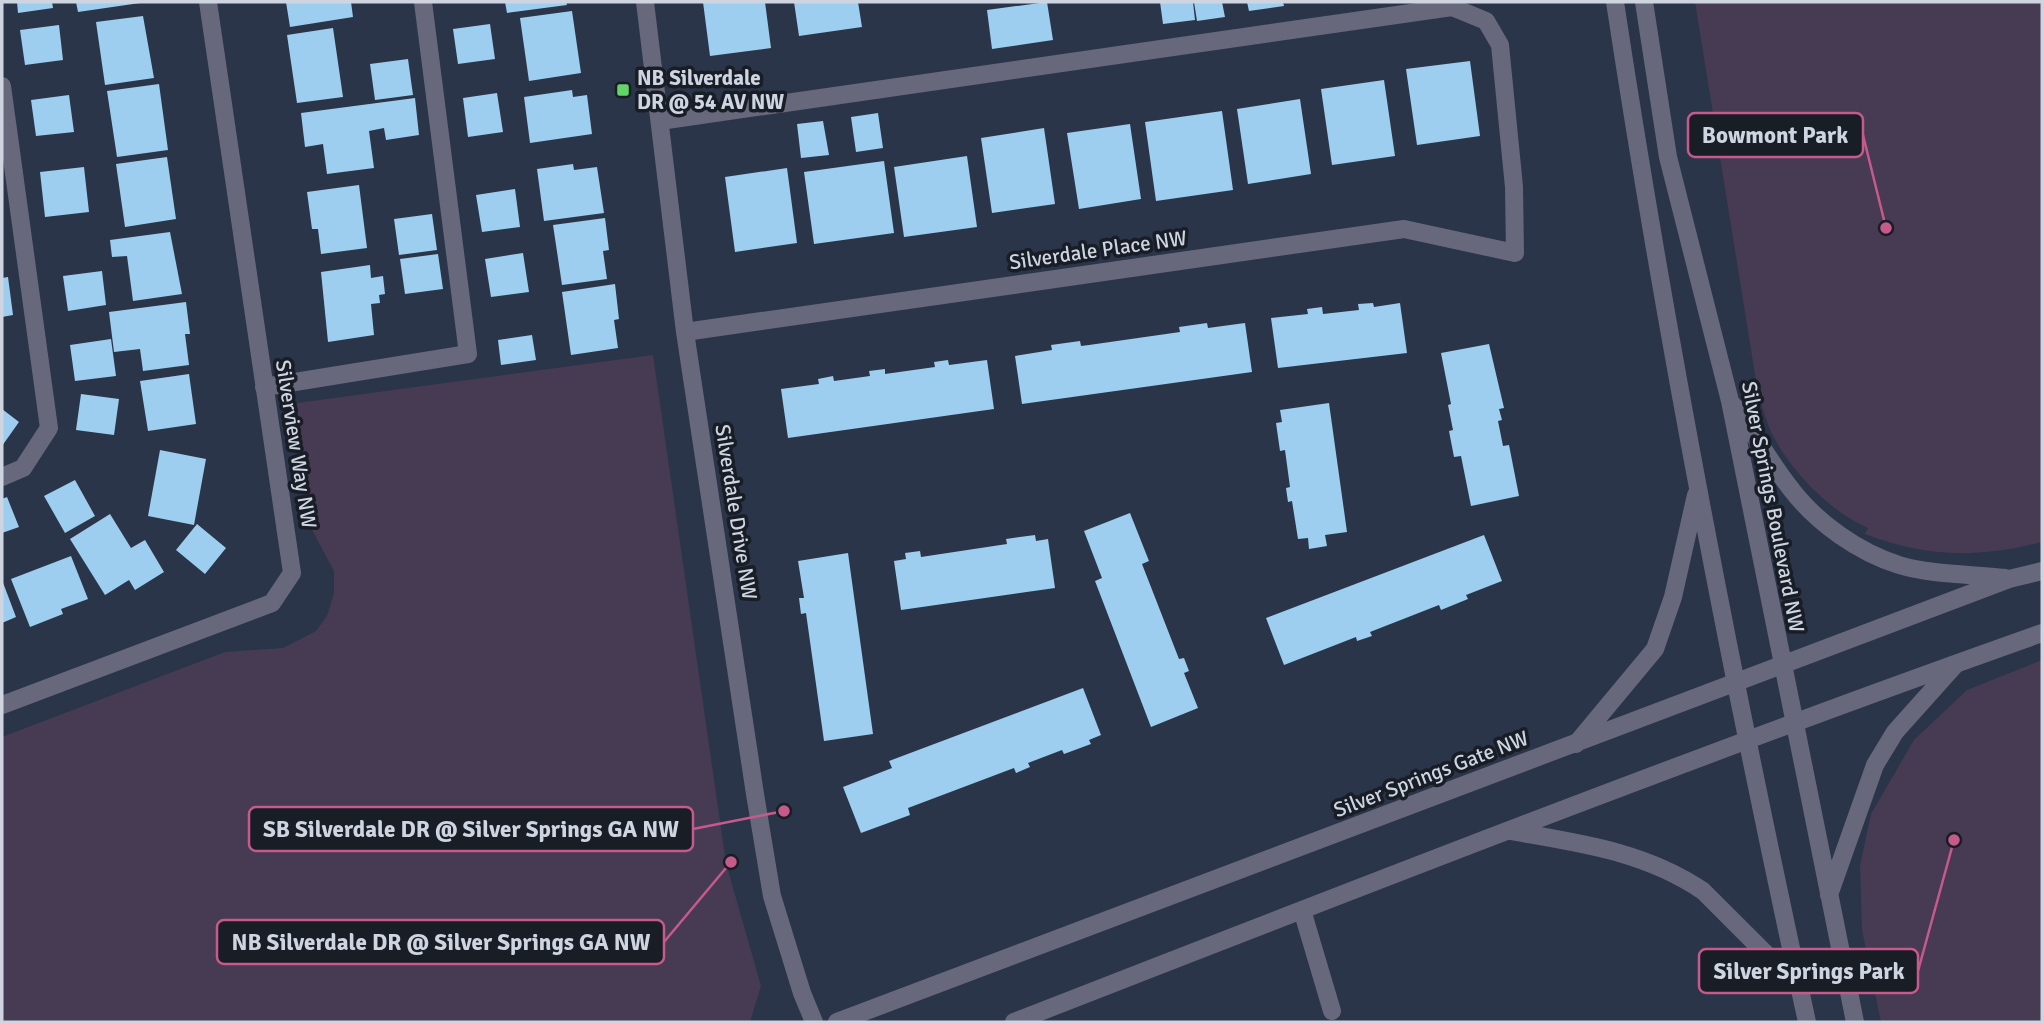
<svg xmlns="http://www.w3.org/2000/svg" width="2044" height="1024" viewBox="0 0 2044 1024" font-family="Signika,sans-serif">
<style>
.green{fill:#473a53}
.building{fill:#9eceef}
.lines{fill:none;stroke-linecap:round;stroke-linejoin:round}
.minor{stroke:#68687c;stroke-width:18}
.poi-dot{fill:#63d468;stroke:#181d26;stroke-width:2.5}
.labels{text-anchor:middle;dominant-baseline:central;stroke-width:7;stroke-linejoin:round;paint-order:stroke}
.poi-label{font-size:21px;font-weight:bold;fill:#ced5e1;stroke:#181d26;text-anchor:start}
.street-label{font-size:21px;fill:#ced5e1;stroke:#181d26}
.leader{fill:none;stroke:#c65a8a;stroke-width:2.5}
.callout-dot{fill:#c65a8a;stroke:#181d26;stroke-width:2.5}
.callout{fill:#181d26;stroke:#c65a8a;stroke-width:2.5}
.callout-label{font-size:23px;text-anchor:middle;font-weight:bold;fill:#ced5e1}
</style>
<rect width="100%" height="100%" fill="#2a3549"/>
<path class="green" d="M 1695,2 L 2042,2 L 2042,542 C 1979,558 1927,558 1865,534 L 1868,528 C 1829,511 1791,471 1772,434 C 1766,421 1762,406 1758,393 Z
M 653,355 L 726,863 L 761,986 L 750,1022 L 2,1022 L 2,737 L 225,652 L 283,648 L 316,631 L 327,616 L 334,593 L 334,571 L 310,526 L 297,403 Z
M 2042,660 L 2042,1022 L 1881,1022 L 1862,930 L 1860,866 L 1871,814 L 1914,740 L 1967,690 Z"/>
<path class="building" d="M 17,2 L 52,2 L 53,8 L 18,13 Z
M 76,2 L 140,2 L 140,3 L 78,12 Z
M 286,2 L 351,2 L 353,17 L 290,27 Z
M 505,2 L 566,2 L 567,5 L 507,13 Z
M 703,2 L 765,2 L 771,48 L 710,56 Z
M 794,2 L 858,2 L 862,27 L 799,36 Z
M 1047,2 L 1053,40 L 992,49 L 987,10 Z
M 1160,2 L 1193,2 L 1195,20 L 1163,24 Z
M 1194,2 L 1222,2 L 1225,17 L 1197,21 Z
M 1247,2 L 1283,2 L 1284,6 L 1249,11 Z
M 572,11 L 581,73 L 529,81 L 520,18 Z
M 143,16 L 154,78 L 105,85 L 96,22 Z
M 490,24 L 495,59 L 458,64 L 453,29 Z
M 59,25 L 63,60 L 25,65 L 20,30 Z
M 333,28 L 343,97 L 297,103 L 287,35 Z
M 408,59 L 413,95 L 375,100 L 370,64 Z
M 1470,61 L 1480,136 L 1417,145 L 1406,69 Z
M 1384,80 L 1395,156 L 1332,165 L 1321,89 Z
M 159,84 L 168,150 L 117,157 L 107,91 Z
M 572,90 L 573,97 L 587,95 L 592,134 L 530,143 L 524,97 Z
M 497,93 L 503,132 L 468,137 L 463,98 Z
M 69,95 L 74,132 L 36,136 L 31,100 Z
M 415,98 L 419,135 L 386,140 L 384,128 L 369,131 L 374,168 L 327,174 L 323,144 L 305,147 L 301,113 Z
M 1300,99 L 1311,174 L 1248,184 L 1237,109 Z
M 1222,111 L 1233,190 L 1156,201 L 1145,122 Z
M 878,113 L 883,148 L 856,152 L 851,117 Z
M 823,121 L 829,155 L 801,158 L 797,124 Z
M 1130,124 L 1141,199 L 1079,209 L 1067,133 Z
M 1044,128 L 1055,204 L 992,213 L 981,138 Z
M 967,156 L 977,227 L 904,237 L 894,167 Z
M 167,157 L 176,219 L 125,227 L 116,164 Z
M 884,161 L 894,233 L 814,244 L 804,172 Z
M 573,164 L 574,170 L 597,167 L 604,213 L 544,221 L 537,169 Z
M 84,167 L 89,212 L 45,217 L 40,172 Z
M 787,168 L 797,243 L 735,252 L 725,177 Z
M 359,185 L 367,248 L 321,254 L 318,229 L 312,229 L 307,192 Z
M 515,189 L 520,227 L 482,232 L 476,195 Z
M 432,214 L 437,250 L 399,255 L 394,219 Z
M 605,218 L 609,250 L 603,251 L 607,279 L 562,285 L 553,225 Z
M 170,232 L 182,294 L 133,301 L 127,256 L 112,257 L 110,240 Z
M 523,253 L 529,292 L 491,297 L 485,259 Z
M 438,254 L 443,289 L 405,294 L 400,259 Z
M 370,265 L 371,278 L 383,276 L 385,294 L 379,295 L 380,303 L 371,304 L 374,335 L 328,342 L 321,272 Z
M 102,271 L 106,305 L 68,311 L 63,276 Z
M 8,277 L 13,315 L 2,317 L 2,278 Z
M 615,284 L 619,319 L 614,320 L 618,348 L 571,355 L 562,292 Z
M 186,302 L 190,334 L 185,334 L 189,365 L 143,371 L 140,349 L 114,352 L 109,312 Z
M 1373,303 L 1374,307 L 1400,303 L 1407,353 L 1278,368 L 1271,318 L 1308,314 L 1307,309 L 1322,307 L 1323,314 L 1359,310 L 1358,304 Z
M 1207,323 L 1208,328 L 1245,323 L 1252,372 L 1022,404 L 1015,356 L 1052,350 L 1051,345 L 1080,341 L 1081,346 L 1089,345 L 1180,332 L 1179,327 Z
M 532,335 L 536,360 L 501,365 L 498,340 Z
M 111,339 L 116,376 L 75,381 L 70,345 Z
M 1489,344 L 1504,408 L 1499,409 L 1502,420 L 1498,421 L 1503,446 L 1509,445 L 1519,496 L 1471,506 L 1461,456 L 1454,457 L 1449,431 L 1453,430 L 1448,405 L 1451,404 L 1441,353 Z
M 948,360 L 949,365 L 987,360 L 994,409 L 788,438 L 781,389 L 819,384 L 818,379 L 833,376 L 834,381 L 870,376 L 869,371 L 885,369 L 885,374 L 935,367 L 934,362 Z
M 189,374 L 196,424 L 148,431 L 140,381 Z
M 81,394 L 119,399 L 114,435 L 76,430 Z
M 1329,403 L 1347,532 L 1325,535 L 1327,546 L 1309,549 L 1308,538 L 1298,539 L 1292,501 L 1288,502 L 1286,488 L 1290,487 L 1285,450 L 1280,451 L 1276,423 L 1282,422 L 1280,410 Z
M 2,409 L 19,422 L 2,446 Z
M 160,450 L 206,459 L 194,525 L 148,516 Z
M 75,480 L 95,516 L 65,533 L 44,496 Z
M 7,497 L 19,527 L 2,533 L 2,499 Z
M 1130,513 L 1149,561 L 1142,564 L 1179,659 L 1184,658 L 1189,671 L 1184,673 L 1198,708 L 1151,727 L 1095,581 L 1102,578 L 1084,531 Z
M 110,514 L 131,548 L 145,540 L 164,572 L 135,590 L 129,580 L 105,595 L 70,539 Z
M 197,524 L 226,548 L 205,574 L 176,550 Z
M 1035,535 L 1036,541 L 1048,539 L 1055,588 L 901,610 L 894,561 L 906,559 L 905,553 L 920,551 L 921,557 L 1007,544 L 1006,539 Z
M 1484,535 L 1502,581 L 1466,595 L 1468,599 L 1441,610 L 1439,605 L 1370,632 L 1372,636 L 1357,641 L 1356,637 L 1284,665 L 1266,618 Z
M 848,553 L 873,734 L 824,741 L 806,613 L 801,614 L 799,598 L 804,598 L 798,561 Z
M 71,556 L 88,599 L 61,609 L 63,614 L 30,627 L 11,579 Z
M 2,580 L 16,617 L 2,623 Z
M 1083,688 L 1101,735 L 1089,740 L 1091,744 L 1064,754 L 1062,750 L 1028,763 L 1030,767 L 1016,773 L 1014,768 L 908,808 L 910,815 L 861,833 L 843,787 L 892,768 L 889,761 Z"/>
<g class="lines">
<path class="minor" d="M 645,2 L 685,332 L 755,794 L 772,896 L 802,993 L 814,1022
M 1615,2 C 1667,344 1733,684 1807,1022
M 1644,2 L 1668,157 L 1730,401 L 1855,1022
M 2,86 L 49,428 L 23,468 L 2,477
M 660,121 L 1452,7 L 1486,21 L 1500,45 L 1514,187 L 1515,253 L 1404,229 L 685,332
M 264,387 L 468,354 L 423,2
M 1733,405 C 1754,432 1770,463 1791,489 C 1817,523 1858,552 1899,565 C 1932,575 1971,574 2005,578
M 2,705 L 272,603 L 292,573 L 208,2
M 1576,744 L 1655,649 L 1673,597 L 1696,495
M 1510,831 C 1578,843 1644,851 1703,891 L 1799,987
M 1829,895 L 1875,765 L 1895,732 L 1955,665
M 1302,910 L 1332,1011
M 837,1022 L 2009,579 L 2042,571
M 1014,1022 C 1356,889 1697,755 2042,633"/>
</g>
<rect class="poi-dot" x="616" y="83" width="14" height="14" rx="3.5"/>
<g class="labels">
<g class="poi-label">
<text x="637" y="78">NB Silverdale<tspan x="637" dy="24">DR @ 54 AV NW</tspan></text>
</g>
<g class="street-label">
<text transform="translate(1098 250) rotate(-8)">Silverdale Place NW</text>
<text transform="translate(296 444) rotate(81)">Silverview Way NW</text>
<text transform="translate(1773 507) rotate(79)">Silver Springs Boulevard NW</text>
<text transform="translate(736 512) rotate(81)">Silverdale Drive NW</text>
<text transform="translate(1431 774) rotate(-21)">Silver Springs Gate NW</text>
</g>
</g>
<path class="leader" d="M1886 228L1863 135M784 811L693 829M731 862L664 942M1954 840L1918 971"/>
<g class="callout-dot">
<circle cx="1886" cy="228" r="7"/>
<circle cx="784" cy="811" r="7"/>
<circle cx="731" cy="862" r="7"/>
<circle cx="1954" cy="840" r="7"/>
</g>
<g class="callout">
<rect x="1688" y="113" width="175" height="44" rx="7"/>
<rect x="249" y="807" width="444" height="44" rx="7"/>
<rect x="217" y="920" width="447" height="44" rx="7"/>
<rect x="1699" y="949" width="219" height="44" rx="7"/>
</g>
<g class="callout-label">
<text x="1775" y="143">Bowmont Park</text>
<text x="471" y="837">SB Silverdale DR @ Silver Springs GA NW</text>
<text x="441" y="950">NB Silverdale DR @ Silver Springs GA NW</text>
<text x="1809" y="979">Silver Springs Park</text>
</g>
<rect width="2044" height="1024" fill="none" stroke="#ced5e1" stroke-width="7"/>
</svg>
